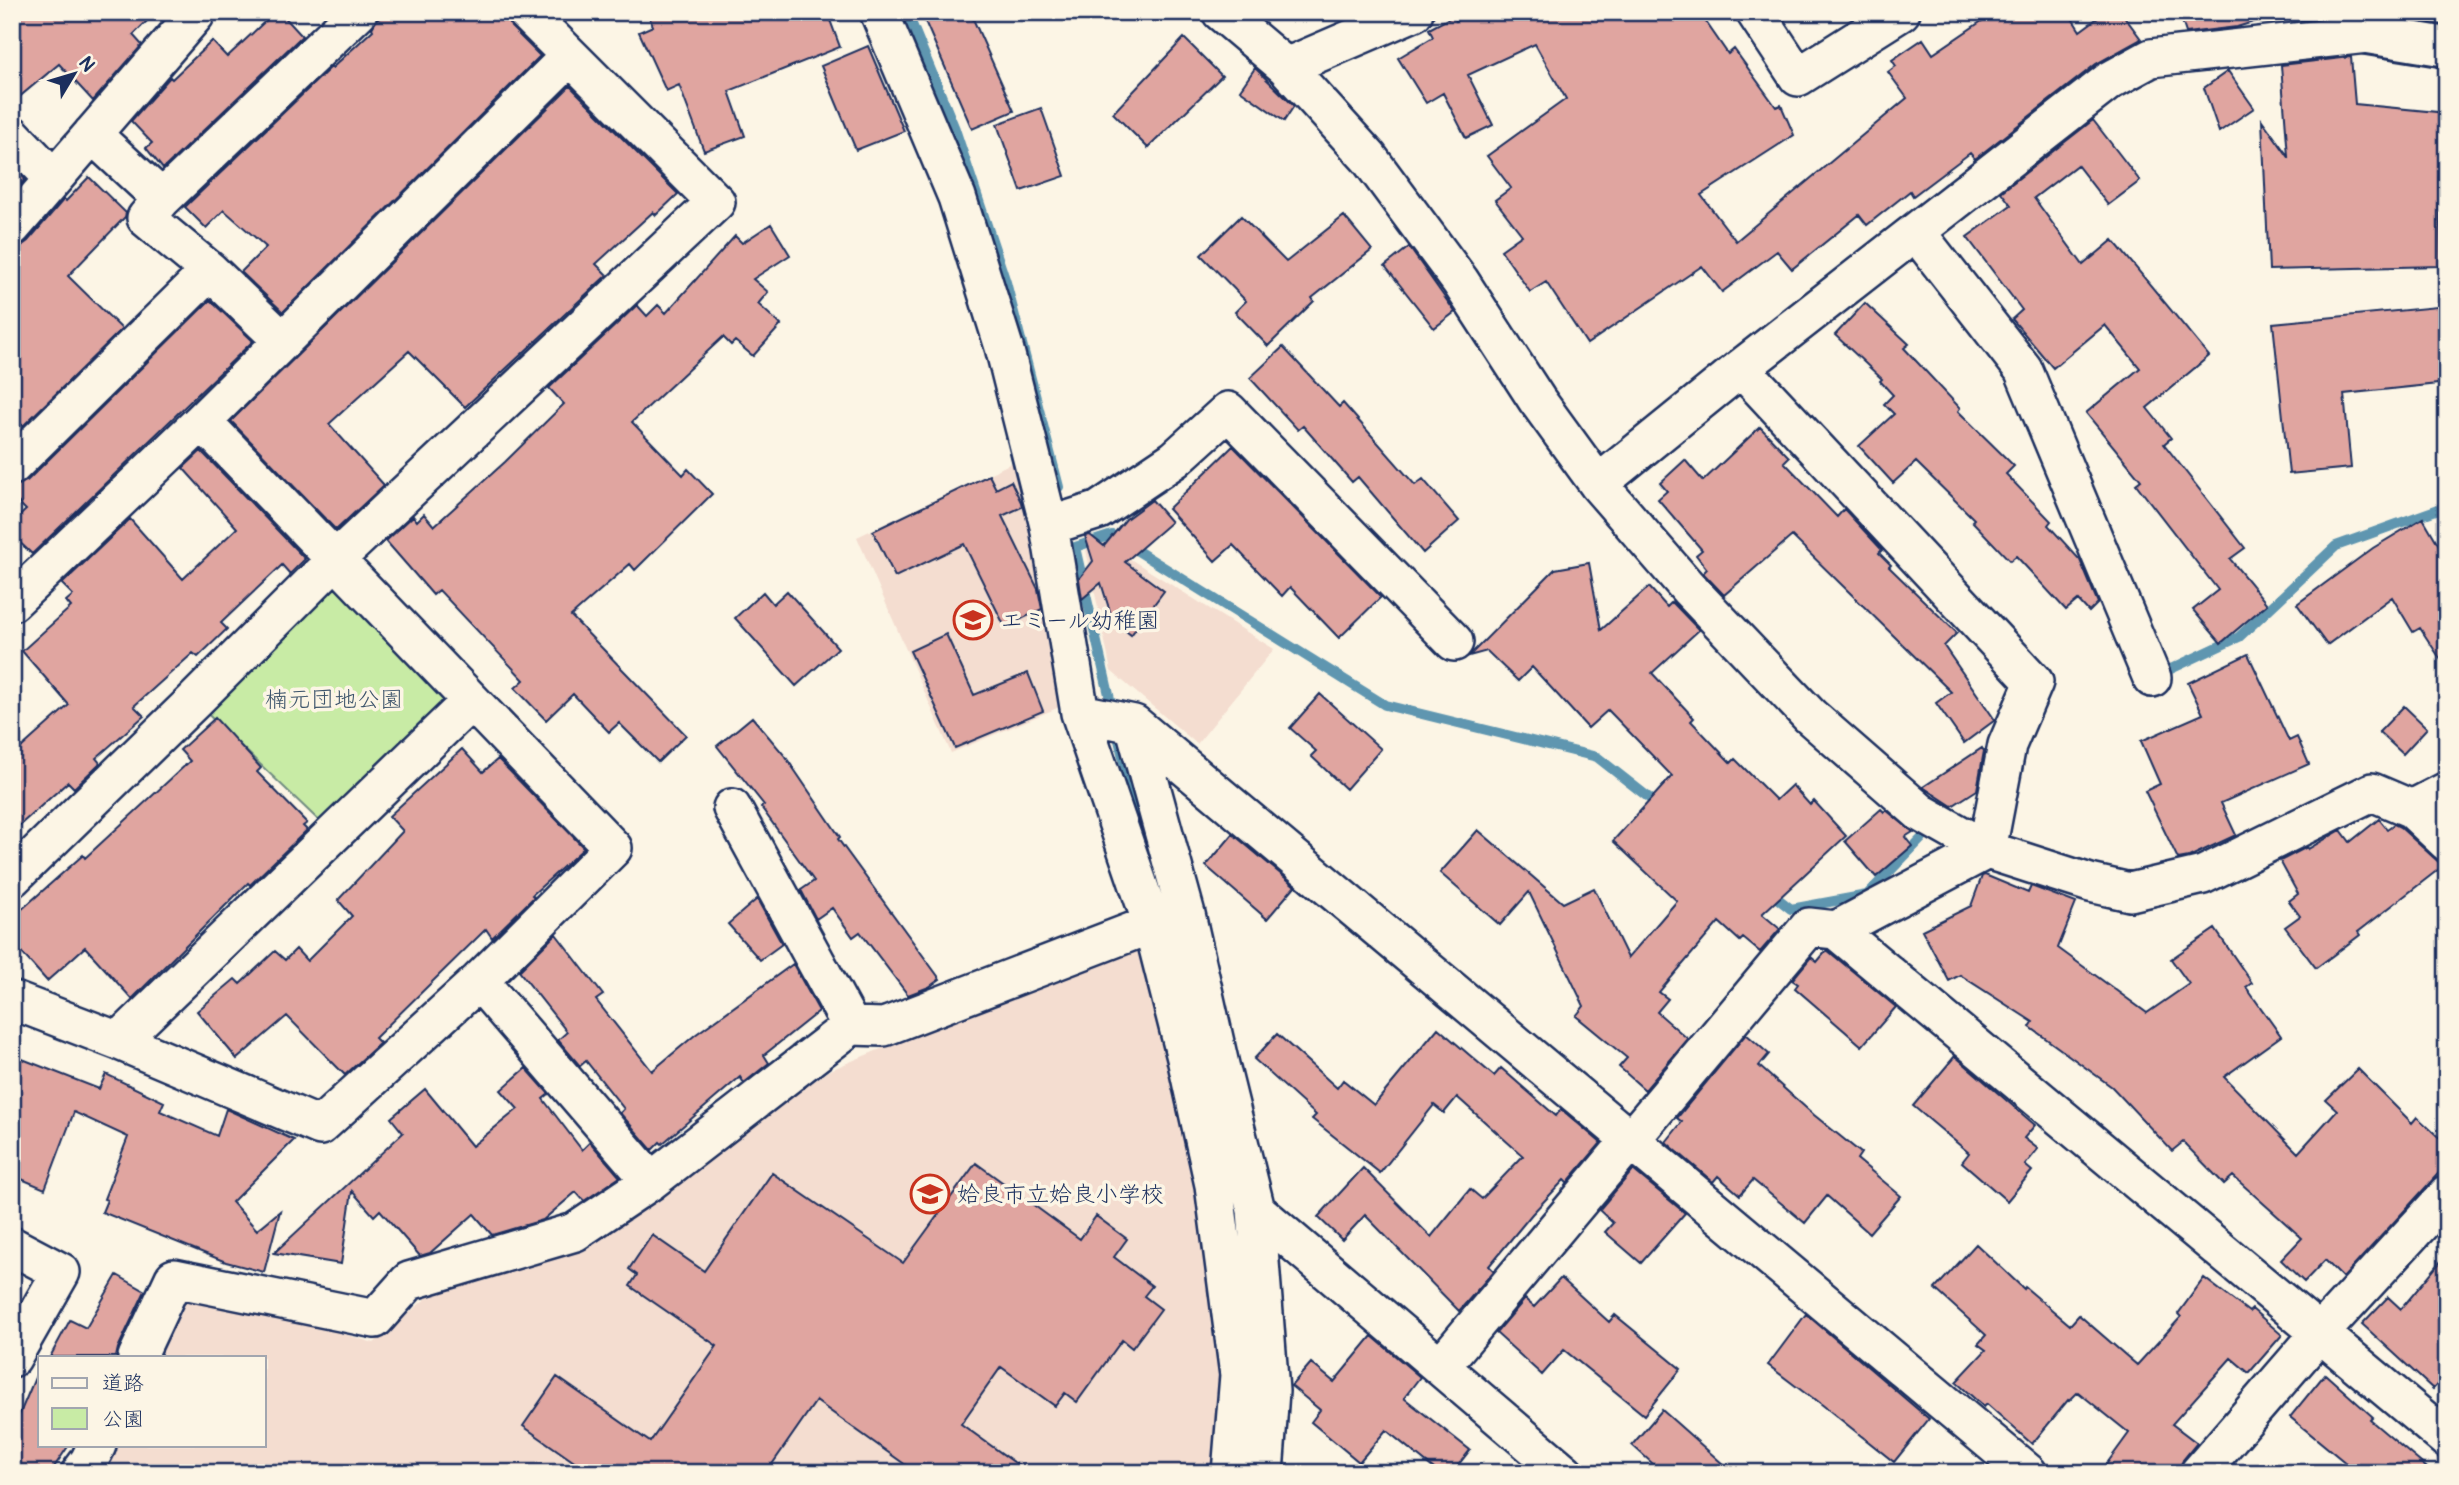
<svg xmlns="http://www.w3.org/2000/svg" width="2459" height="1485" viewBox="0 0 2459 1485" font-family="Pangolin,'Klee One',sans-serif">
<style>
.built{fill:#f4ddd0}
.green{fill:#c8eba5;stroke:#728d82;stroke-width:2}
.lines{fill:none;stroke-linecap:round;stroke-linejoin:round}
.stream{stroke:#5e96b0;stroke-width:10}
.building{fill:#e0a5a0;stroke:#1b2f5e;stroke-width:2}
.street-casing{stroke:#1b2f5e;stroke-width:42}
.secondary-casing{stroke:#1b2f5e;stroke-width:44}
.street{stroke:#fcf5e5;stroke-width:37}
.secondary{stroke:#fcf5e5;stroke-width:38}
.labels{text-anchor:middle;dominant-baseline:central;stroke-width:7;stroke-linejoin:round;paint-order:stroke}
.poi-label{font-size:23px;fill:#1b2f5e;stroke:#fcf5e5;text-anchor:start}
.park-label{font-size:23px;fill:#3e556c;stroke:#fcf5e5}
</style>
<rect width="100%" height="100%" fill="#fcf5e5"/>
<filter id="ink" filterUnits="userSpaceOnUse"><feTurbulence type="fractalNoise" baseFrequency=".0143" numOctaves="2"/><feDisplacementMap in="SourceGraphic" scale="14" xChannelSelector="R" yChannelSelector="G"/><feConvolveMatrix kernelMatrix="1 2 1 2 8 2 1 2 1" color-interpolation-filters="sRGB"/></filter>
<g filter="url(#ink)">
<path class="built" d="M 1022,458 L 1069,703 L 951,753 L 857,537 Z
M 1103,542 L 1274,649 L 1197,744 L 1111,671 L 1086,550 Z
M 1139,941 L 1194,1139 L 1227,1367 L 1218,1473 L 97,1473 L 110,1445 L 264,1445 L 264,1357 L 151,1357 L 171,1314 L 187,1296 L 230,1300 L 374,1343 L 430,1295 L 581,1248 L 828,1071 Z"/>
<path class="green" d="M 336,559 L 470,702 L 334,835 L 194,701 Z"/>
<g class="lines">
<path class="stream" d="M 907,12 L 955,129 L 1006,282 L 1059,487
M 2158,675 L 2239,637 L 2336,546 L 2447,506
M 1113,712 L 1075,547 L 1112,535 L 1385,705 L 1597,757 L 1662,808
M 1116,727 L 1145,851
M 1768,891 L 1791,909 L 1867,895 L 1922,838"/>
</g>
<path class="building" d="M 12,12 L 156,12 L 133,35 L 142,45 L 93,101 L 59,64 L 12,103 Z
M 275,12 L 280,12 L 302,36 L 163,169 L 146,148 L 152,143 L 131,121 L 170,77 L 172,79 L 212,41 L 227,57 Z
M 386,12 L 506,12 L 511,27 L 540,56 L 283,312 L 241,272 L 266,247 L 224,210 L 206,228 L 185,207 L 331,67 L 332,68 L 373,30 L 372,28 L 376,21 Z
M 647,12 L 827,12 L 840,47 L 729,91 L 745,136 L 704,151 L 679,85 L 666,91 L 639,32 L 653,26 Z
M 921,12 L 970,12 L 1014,111 L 972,129 Z
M 1475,12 L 1699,12 L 1728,54 L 1734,49 L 1776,107 L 1781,105 L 1794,135 L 1701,195 L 1736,241 L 1907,98 L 1888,72 L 1896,66 L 1892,60 L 1923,39 L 1933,54 L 1995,12 L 2068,12 L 2080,31 L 2106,12 L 2121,12 L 2141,39 L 2096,64 L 1975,159 L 1970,153 L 1913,196 L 1910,191 L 1867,225 L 1859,215 L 1792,269 L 1777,251 L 1722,292 L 1702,266 L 1587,344 L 1546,282 L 1530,292 L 1501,250 L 1522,235 L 1495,200 L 1511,188 L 1487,156 L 1566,99 L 1535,44 L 1468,75 L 1493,125 L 1466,138 L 1443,93 L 1426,103 L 1398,58 L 1433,37 L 1429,29 L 1453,16 L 1456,21 Z
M 2179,12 L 2265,12 L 2266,18 L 2237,27 L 2186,33 Z
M 2312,12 L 2347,12 L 2347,15 L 2300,20 Z
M 1184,38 L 1222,76 L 1148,148 L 1113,113 Z
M 868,46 L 904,131 L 856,150 L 821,66 Z
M 2351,57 L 2355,104 L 2447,113 L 2444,172 L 2439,172 L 2441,266 L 2269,270 L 2262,120 L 2288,156 L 2281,65 Z
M 1255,68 L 1294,106 L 1284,121 L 1240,90 Z
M 2228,71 L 2254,108 L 2219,132 L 2204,88 Z
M 570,86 L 678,194 L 656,215 L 653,212 L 596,264 L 607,275 L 465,407 L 409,351 L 329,424 L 384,485 L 336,530 L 231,421 Z
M 1041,108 L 1065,176 L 1021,191 L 997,124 Z
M 2093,120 L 2140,181 L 2108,205 L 2077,165 L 2034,198 L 2083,265 L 2113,240 L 2209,356 L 2147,408 L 2171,438 L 2164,444 L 2245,548 L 2230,559 L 2267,604 L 2221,643 L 2193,610 L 2218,590 L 2136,484 L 2141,480 L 2086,413 L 2140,368 L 2105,325 L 2053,368 L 2012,319 L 2022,310 L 1967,237 L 2011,205 L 2001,192 Z
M 12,166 L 25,179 L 12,195 Z
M 89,177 L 126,213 L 125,217 L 68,276 L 122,329 L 23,426 L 12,415 L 12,247 L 20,247 L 28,241 L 64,199 L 66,201 Z
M 1241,216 L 1286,262 L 1344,216 L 1372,250 L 1312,298 L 1314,301 L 1268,346 L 1235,312 L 1246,301 L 1201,255 Z
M 771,224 L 790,255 L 753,279 L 768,292 L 758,304 L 781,325 L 753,356 L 735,341 L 731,345 L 723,337 L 632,422 L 683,475 L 688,469 L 712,494 L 635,570 L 630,564 L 571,616 L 686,735 L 658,762 L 619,723 L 609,732 L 573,694 L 546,720 L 515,688 L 524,680 L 439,590 L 433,595 L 386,541 L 413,516 L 417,521 L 424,514 L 434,526 L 505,462 L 564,404 L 549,388 L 637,305 L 647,316 L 658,305 L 666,313 L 735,236 L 742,243 Z
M 1409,247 L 1455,312 L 1434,328 L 1385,266 Z
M 210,300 L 253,341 L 32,554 L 12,535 L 12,523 L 26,510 L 12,496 L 12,486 L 27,481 Z
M 1865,303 L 1909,344 L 1904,348 L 1960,408 L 1958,411 L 2014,466 L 2006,474 L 2051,521 L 2048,525 L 2080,560 L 2098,603 L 2089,612 L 2078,600 L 2066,610 L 2016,556 L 2010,561 L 1972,521 L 1974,519 L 1916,462 L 1893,483 L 1859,446 L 1894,414 L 1884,404 L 1893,395 L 1880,381 L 1882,379 L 1835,335 Z
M 2447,306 L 2447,383 L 2344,394 L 2351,468 L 2289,474 L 2273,323 Z
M 1283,347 L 1339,407 L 1343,403 L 1415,485 L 1423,479 L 1459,521 L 1423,553 L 1358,477 L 1352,482 L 1303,426 L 1298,430 L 1250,378 Z
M 1760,427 L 1789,457 L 1784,462 L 1837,517 L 1844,509 L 1882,550 L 1879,553 L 1891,565 L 1889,567 L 1957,633 L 1944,646 L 1995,720 L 1964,743 L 1936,703 L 1951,692 L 1792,536 L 1724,595 L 1703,573 L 1707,569 L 1696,555 L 1702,550 L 1658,499 L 1667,491 L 1660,483 L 1685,460 L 1703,481 Z
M 1233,446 L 1381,597 L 1339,638 L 1290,587 L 1282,596 L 1233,545 L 1215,561 L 1168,509 Z
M 201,451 L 305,559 L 290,574 L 282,565 L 221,623 L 227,629 L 198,657 L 193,653 L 134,706 L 144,716 L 96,758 L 100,763 L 74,788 L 68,782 L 12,832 L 12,756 L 69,705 L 22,651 L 71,607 L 66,601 L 73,595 L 62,584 L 130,519 L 183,579 L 237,528 L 183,468 Z
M 989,475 L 996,489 L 1011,481 L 1021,502 L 1022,507 L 1002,516 L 1038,589 L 1042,609 L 1005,627 L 964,544 L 895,577 L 873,531 Z
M 1152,500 L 1171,522 L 1125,562 L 1164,591 L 1131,635 L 1113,621 L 1101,583 L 1082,599 L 1079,579 L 1093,561 L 1085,536 L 1090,535 L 1104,546 L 1126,519 Z
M 2423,518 L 2447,559 L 2447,669 L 2420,628 L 2413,632 L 2392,597 L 2327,645 L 2297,604 L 2373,548 Z
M 1589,563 L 1601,630 L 1649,587 L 1667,607 L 1672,602 L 1699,630 L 1652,673 L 1694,718 L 1691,721 L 1731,763 L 1735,759 L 1776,800 L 1792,785 L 1810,805 L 1814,801 L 1846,836 L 1762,914 L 1780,929 L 1760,952 L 1743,938 L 1740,941 L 1719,922 L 1659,992 L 1668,999 L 1657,1012 L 1688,1039 L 1645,1090 L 1619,1067 L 1627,1058 L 1576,1016 L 1584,1006 L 1529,892 L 1500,925 L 1440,873 L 1478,830 L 1563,903 L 1594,888 L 1628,958 L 1677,901 L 1613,841 L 1672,776 L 1608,710 L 1588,728 L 1532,667 L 1518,681 L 1487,651 L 1469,656 L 1555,569 Z
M 787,591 L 838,648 L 796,686 L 735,618 L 763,592 L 773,604 Z
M 946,634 L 974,695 L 1028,673 L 1043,711 L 955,748 L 910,651 Z
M 2248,654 L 2289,741 L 2297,737 L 2309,764 L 2221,803 L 2236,835 L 2189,857 L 2178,859 L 2145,791 L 2160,784 L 2141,741 L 2203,714 L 2188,683 Z
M 1320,694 L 1381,749 L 1346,789 L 1311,756 L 1316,751 L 1290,728 Z
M 2404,706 L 2427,728 L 2403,754 L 2379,732 Z
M 752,717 L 785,756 L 840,837 L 838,839 L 940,979 L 929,987 L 908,995 L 860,932 L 853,937 L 832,908 L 816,919 L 801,890 L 814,881 L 761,807 L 764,805 L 717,746 Z
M 215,718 L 261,768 L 257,772 L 307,823 L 303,826 L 307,830 L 250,885 L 248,883 L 132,999 L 85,947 L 47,981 L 12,942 L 12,918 L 83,855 L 85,858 L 190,761 L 180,750 Z
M 1982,748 L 1984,751 L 1977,790 L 1952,806 L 1923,787 Z
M 462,749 L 483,772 L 498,759 L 584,848 L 532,895 L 534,897 L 492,938 L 486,929 L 375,1038 L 380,1043 L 345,1075 L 287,1016 L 237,1059 L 197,1011 L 235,979 L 240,984 L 275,951 L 285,960 L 296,949 L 307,961 L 352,916 L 338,900 L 403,831 L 389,816 Z
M 1881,809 L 1884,812 L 1886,810 L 1913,832 L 1905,837 L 1912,846 L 1876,877 L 1845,841 Z
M 2379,819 L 2387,829 L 2394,824 L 2400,827 L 2443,866 L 2358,932 L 2360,935 L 2316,968 L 2285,927 L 2300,916 L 2289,901 L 2298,894 L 2280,861 L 2307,847 L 2308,849 L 2341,830 L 2350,842 Z
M 1233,834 L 1295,886 L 1267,919 L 1206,866 Z
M 1985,875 L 2028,893 L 2031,886 L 2076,903 L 2058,948 L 2147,1013 L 2189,984 L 2171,959 L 2215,929 L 2252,983 L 2246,987 L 2281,1036 L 2224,1077 L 2298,1153 L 2337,1110 L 2326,1100 L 2358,1069 L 2412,1123 L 2417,1117 L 2447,1145 L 2447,1164 L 2343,1278 L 2325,1260 L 2304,1282 L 2281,1260 L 2302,1238 L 2233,1176 L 2224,1184 L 2183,1142 L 2172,1151 L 2112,1087 L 2030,1027 L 2033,1022 L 1960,975 L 1949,981 L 1922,930 L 1971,906 L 1982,876 Z
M 757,899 L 782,944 L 760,960 L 728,924 Z
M 556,934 L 603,995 L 596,1000 L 652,1071 L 695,1035 L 793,964 L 819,1011 L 764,1055 L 769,1063 L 744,1083 L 740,1077 L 662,1144 L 660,1142 L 652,1150 L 620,1113 L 624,1109 L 586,1061 L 580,1066 L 558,1040 L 567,1032 L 519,971 Z
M 1827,950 L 1896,1007 L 1862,1046 L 1795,988 L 1798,984 L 1792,980 L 1811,957 L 1817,962 Z
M 1438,1028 L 1494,1076 L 1501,1068 L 1556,1116 L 1561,1109 L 1601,1143 L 1567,1183 L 1564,1180 L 1532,1214 L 1489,1266 L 1494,1271 L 1459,1311 L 1365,1215 L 1342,1240 L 1318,1217 L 1363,1168 L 1431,1237 L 1470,1189 L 1482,1199 L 1523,1156 L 1457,1097 L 1444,1113 L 1434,1105 L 1380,1173 L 1312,1119 L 1316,1115 L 1254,1059 L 1277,1034 L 1337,1088 L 1343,1080 L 1374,1105 Z
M 1746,1034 L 1769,1054 L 1759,1066 L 1814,1115 L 1861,1153 L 1857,1159 L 1901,1196 L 1869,1233 L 1827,1196 L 1805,1223 L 1753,1180 L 1740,1195 L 1718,1176 L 1713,1182 L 1666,1142 L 1682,1122 L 1677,1118 Z
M 12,1055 L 99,1089 L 106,1074 L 164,1102 L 160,1111 L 217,1136 L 226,1109 L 294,1140 L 232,1202 L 257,1230 L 280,1211 L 264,1272 L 226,1262 L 102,1212 L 107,1200 L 104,1199 L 128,1137 L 74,1112 L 45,1189 L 12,1175 Z
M 1955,1056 L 2035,1125 L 2024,1138 L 2038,1149 L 2025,1165 L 2032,1171 L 2007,1201 L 1962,1162 L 1969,1153 L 1913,1106 Z
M 526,1068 L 549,1094 L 543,1099 L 582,1150 L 590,1142 L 620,1177 L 584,1201 L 576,1192 L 543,1220 L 492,1235 L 474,1214 L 430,1253 L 420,1256 L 380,1210 L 374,1216 L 352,1191 L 341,1264 L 274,1253 L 403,1133 L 391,1118 L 425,1089 L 472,1146 L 518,1109 L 501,1090 Z
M 976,1163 L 1080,1239 L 1096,1216 L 1127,1239 L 1114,1257 L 1152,1286 L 1144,1296 L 1161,1309 L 1132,1348 L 1122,1340 L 1077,1402 L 1065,1393 L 1055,1406 L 1001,1367 L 961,1424 L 1029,1473 L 917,1473 L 816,1401 L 766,1473 L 590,1473 L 523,1426 L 557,1377 L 650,1442 L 717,1346 L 630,1286 L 637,1275 L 629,1269 L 652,1235 L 704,1271 L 772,1173 L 903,1263 Z
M 1633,1170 L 1685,1213 L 1641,1263 L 1605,1232 L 1613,1223 L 1599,1210 Z
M 1976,1244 L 2024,1289 L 2025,1287 L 2070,1325 L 2079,1315 L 2137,1365 L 2181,1317 L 2178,1314 L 2204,1278 L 2249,1312 L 2252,1309 L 2282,1335 L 2249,1373 L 2231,1358 L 2172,1424 L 2197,1443 L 2183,1460 L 2179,1473 L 2100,1473 L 2129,1433 L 2078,1392 L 2069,1401 L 2068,1400 L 2032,1444 L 1987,1404 L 1984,1407 L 1956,1382 L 1986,1350 L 1978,1344 L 1986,1335 L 1935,1289 Z
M 2447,1254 L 2447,1374 L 2433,1389 L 2362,1324 L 2388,1297 L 2401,1309 Z
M 117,1275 L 145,1291 L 118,1348 L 116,1357 L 50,1357 L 70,1320 L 86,1328 Z
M 1561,1278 L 1609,1322 L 1615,1315 L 1681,1369 L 1644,1415 L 1564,1350 L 1542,1375 L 1496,1333 L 1525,1299 L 1534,1307 Z
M 1806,1314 L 1929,1419 L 1894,1462 L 1815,1399 L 1814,1400 L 1768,1365 Z
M 1372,1336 L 1420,1377 L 1404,1398 L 1470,1450 L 1452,1473 L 1439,1473 L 1386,1430 L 1359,1462 L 1311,1422 L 1320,1410 L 1291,1386 L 1311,1363 L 1334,1382 Z
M 40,1366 L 40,1445 L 69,1445 L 50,1473 L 12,1473 L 12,1432 Z
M 2325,1374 L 2373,1417 L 2370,1420 L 2433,1473 L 2358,1473 L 2290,1417 Z
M 1662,1410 L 1733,1473 L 1663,1473 L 1632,1445 Z"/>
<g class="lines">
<defs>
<path id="street" d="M 879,12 L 957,197 L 1004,347 L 1049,526 L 1080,713 L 1152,924 L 1186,1058 L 1214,1185 L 1239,1375 L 1231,1473
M 1221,12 L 1286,67 L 1369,158 L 1460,281 L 1537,400 L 1598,484 L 1690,590 L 1810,716 L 1920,812 L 1987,850 L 2090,883 L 2130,892 L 2203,875 L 2372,792 L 2412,809 L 2447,842
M 1755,12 L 1798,77 L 1901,12
M 1286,67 L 1414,12
M 92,134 L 162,199
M 12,135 L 53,178
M 12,227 L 195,15 L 193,12
M 1916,232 L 2023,369 L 2152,678
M 283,341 L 210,271 L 146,218 L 162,199 L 358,12
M 12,466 L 210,271
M 1598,484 L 1741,368 L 2109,81 L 2151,58 L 2367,34
M 1049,526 L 1099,510 L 1175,459 L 1228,411 L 1454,642
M 12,602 L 202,421 L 570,56
M 1080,713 L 1134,724 L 2028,1473
M 1134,724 L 1186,914 L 1220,1065 L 1256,1210 L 1270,1391 L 1264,1473
M 732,808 L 851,1026
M 2412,809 L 2447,791
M 12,878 L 194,701 L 336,559 L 716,202 L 526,12
M 1836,930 L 2447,1439
M 479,981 L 651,1181
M 12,1000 L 119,1041 L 320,1126 L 479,981 L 613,848 L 202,421
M 119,1041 L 470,702
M 1256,1210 L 1565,1473
M 12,1246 L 61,1272 L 12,1358
M 137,1357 L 174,1278 L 375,1319 L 409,1281 L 575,1232 L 651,1181 L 851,1026 L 884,1027 L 1152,924
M 1441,1366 L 1809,927 L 1836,930 L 1987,850 L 2007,745 L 2034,682 L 1741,368
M 80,1473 L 89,1461 L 97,1445
M 2199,1473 L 2320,1333 L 2447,1195"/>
<path id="secondary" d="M 2367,34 L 2447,47"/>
</defs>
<use href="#street" class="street-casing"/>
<use href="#secondary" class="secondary-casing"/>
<use href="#street" class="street"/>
<use href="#secondary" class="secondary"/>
</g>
</g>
<defs>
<symbol id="school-ring" viewBox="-11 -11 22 22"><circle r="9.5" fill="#fcf5e5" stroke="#c8321e" stroke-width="1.5"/><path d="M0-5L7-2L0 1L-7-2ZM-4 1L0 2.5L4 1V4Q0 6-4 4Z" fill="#c8321e"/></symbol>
</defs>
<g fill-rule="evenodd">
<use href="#school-ring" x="951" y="598" width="44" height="44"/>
<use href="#school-ring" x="908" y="1172" width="44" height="44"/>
</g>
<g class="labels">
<g class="poi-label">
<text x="1000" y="620">エミール幼稚園</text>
<text x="957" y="1194">姶良市立姶良小学校</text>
</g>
<g class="park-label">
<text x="334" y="699">楠元団地公園</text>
</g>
</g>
<rect width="2459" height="1485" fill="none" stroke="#fcf5e5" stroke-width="42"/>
<rect x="21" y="21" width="2417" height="1443" fill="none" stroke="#1b2f5e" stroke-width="2.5" filter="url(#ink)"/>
<rect x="38" y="1356" width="228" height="91" fill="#fcf5e5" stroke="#a2a6af" stroke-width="2"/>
<rect x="52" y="1378" width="35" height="10" fill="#fcf5e5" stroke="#a2a6af" stroke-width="2"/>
<text x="102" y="1390" font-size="21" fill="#1b2f5e">道路</text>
<rect x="52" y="1408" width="35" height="21" fill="#c8eba5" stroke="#a2a6af" stroke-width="2"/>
<text x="102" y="1426" font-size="21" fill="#1b2f5e">公園</text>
<g transform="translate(74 74) rotate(52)" stroke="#fcf5e5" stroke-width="5" paint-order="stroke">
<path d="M0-5L12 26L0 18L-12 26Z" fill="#1b2f5e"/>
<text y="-10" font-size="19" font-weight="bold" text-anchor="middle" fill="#1b2f5e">N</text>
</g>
</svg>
